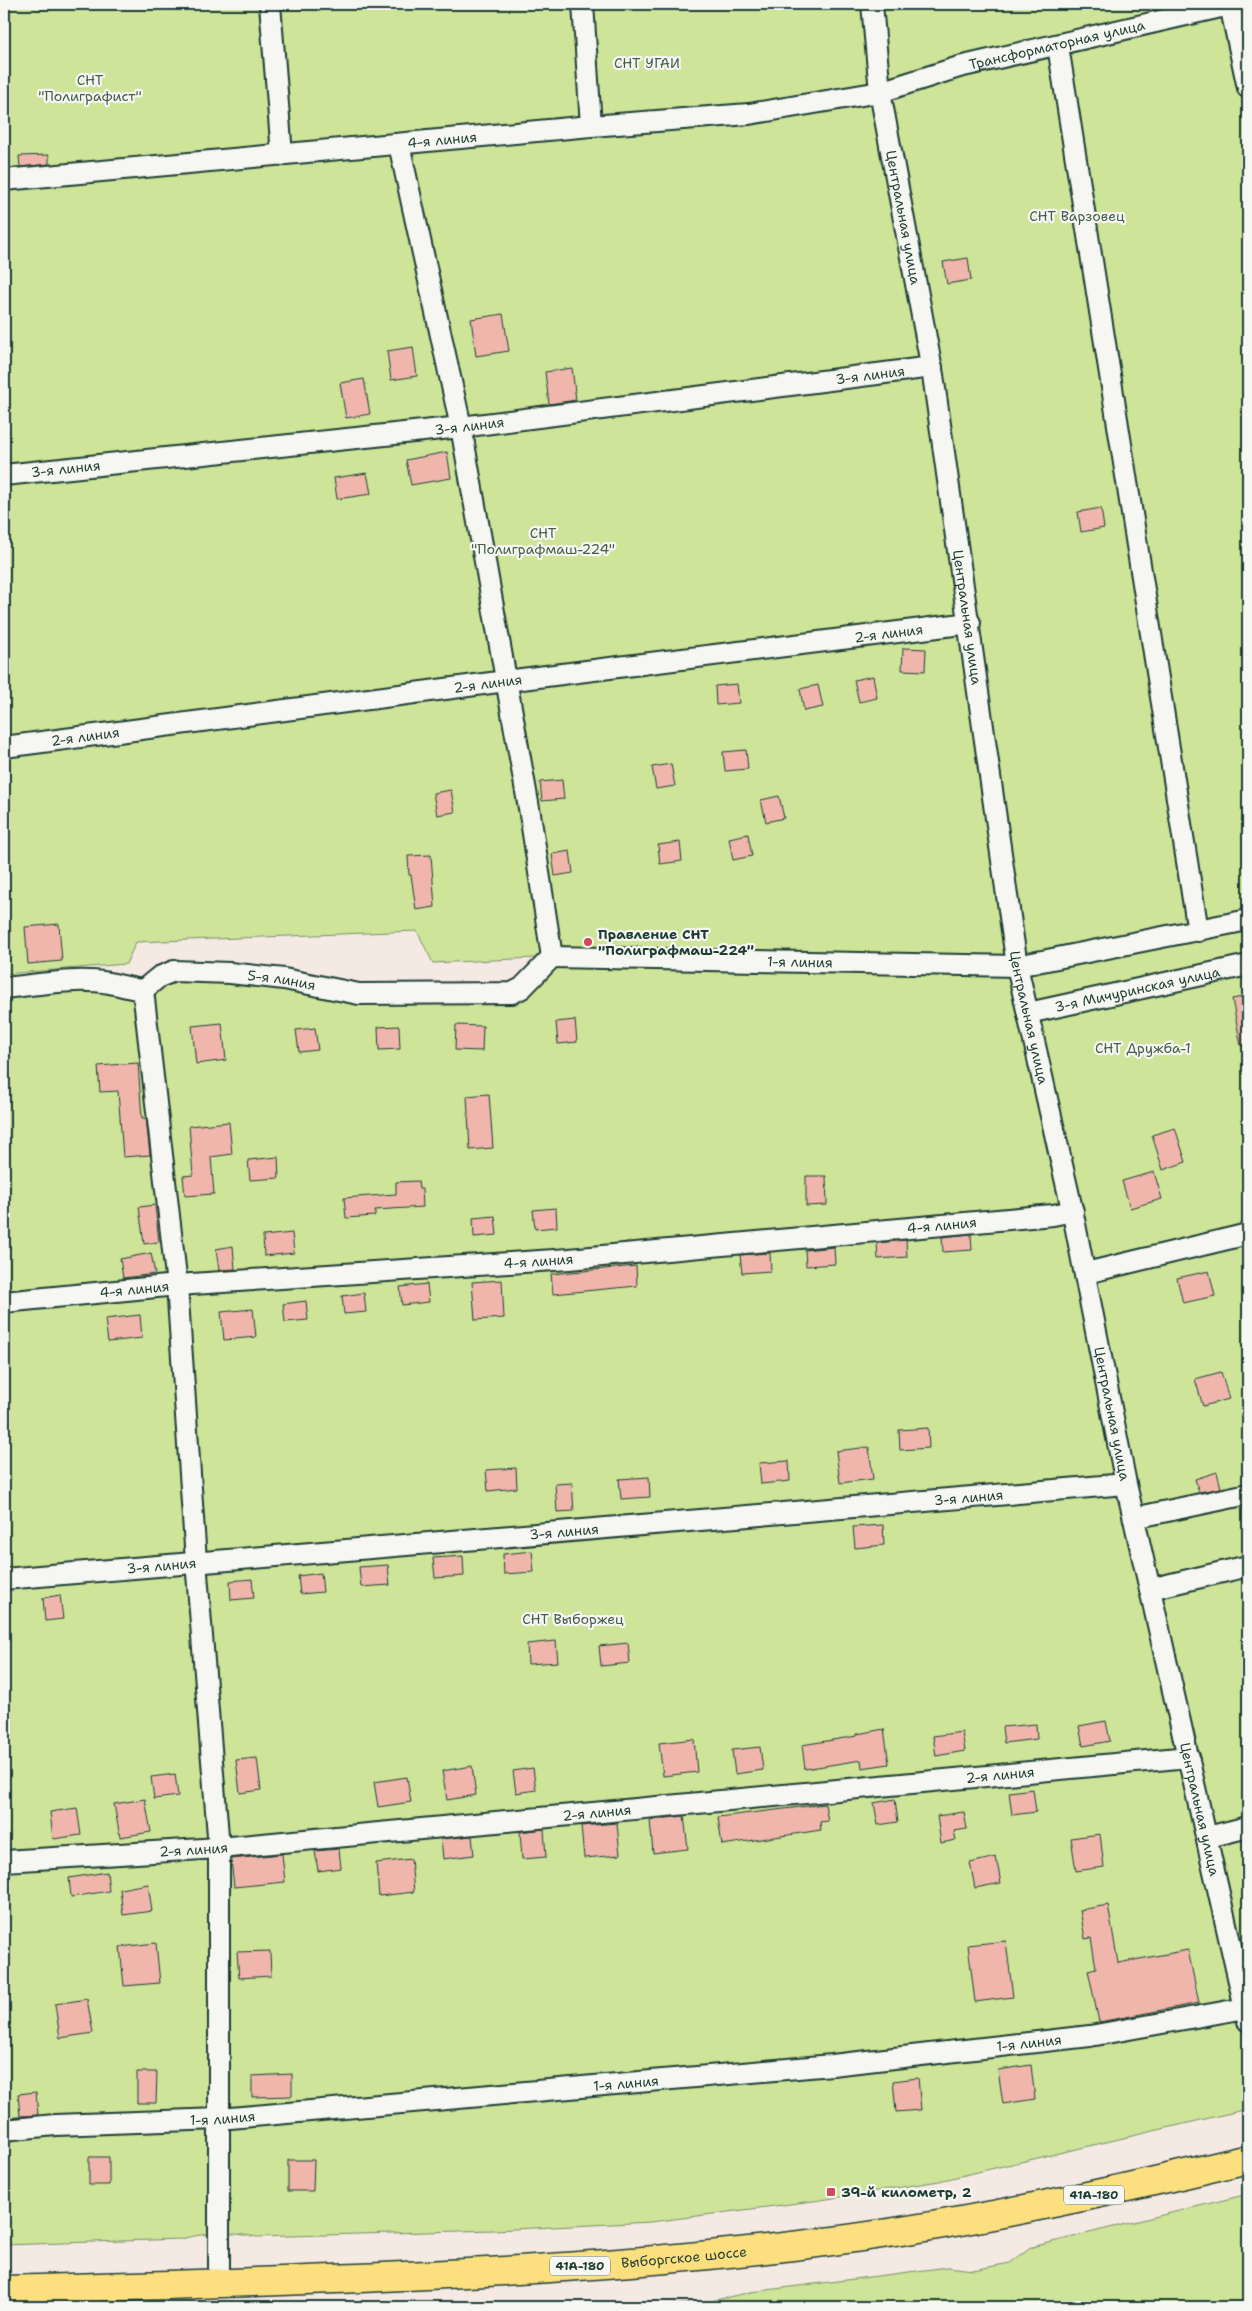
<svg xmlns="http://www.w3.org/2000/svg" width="1252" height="2311" viewBox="0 0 1252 2311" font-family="'Shantell Sans',sans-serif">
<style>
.green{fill:#cee499;stroke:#769066}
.building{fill:#f0b6ac;stroke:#1f3d34}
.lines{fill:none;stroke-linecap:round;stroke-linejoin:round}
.street-casing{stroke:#1f3d34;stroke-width:24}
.primary-casing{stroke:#1f3d34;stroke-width:31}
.street{stroke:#f6f6f2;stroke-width:20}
.primary{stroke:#fce080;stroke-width:28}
.poi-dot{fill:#d1495b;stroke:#f6f6f2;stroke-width:2}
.labels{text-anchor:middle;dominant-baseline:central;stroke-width:4.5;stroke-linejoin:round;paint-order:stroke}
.shield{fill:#f6f6f2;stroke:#60746d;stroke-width:1}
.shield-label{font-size:12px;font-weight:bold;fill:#1f3d34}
.street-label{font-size:14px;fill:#1f3d34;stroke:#f6f6f2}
.park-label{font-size:14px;fill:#425e48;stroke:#f6f6f2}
.poi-label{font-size:14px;font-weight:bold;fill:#1f3d34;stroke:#f6f6f2;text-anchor:start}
</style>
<rect width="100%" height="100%" fill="#f5e9e4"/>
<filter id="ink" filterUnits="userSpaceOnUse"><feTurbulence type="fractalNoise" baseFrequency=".02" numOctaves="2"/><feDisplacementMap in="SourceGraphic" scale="10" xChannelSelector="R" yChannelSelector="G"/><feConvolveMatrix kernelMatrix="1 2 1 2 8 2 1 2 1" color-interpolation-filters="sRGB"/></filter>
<g filter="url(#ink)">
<path class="green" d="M 4,4 L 1248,4 L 1248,2109 L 939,2181 L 821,2200 L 651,2222 L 494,2230 L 257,2237 C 231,2232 207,2232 181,2239 L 4,2245 L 4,989 L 130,989 L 167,974 L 355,989 L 511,993 L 555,957 L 433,963 L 417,931 L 136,942 L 126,964 L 4,974 Z
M 1248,2194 L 1248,2307 L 644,2307 L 702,2303 L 751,2292 L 948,2267 L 973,2270 L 1010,2263 L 1032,2247 Z"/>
<path class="building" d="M 49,155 L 49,164 L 20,167 L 19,156 Z
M 968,258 L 971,280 L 947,284 L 943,262 Z
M 503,314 L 509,351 L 476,356 L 471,319 Z
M 413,347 L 417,376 L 391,380 L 387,351 Z
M 572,368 L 576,400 L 549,404 L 545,372 Z
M 364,379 L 370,414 L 346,418 L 340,383 Z
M 447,452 L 451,478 L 411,485 L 406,460 Z
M 367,473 L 371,494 L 337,499 L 334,478 Z
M 1101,508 L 1104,528 L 1081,532 L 1078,512 Z
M 903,648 L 926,649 L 925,671 L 902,670 Z
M 873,676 L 877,698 L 859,702 L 854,680 Z
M 737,684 L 739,703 L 716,705 L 715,686 Z
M 818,685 L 823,707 L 804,711 L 800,689 Z
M 746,750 L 748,769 L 725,771 L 723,752 Z
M 671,764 L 675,786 L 656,789 L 652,767 Z
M 562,780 L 564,799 L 542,801 L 540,782 Z
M 451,790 L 455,812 L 437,815 L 433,793 Z
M 779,796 L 784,818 L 766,822 L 761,800 Z
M 748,834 L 752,856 L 733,860 L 729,838 Z
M 680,842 L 682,861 L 660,864 L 658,845 Z
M 570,851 L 573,873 L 555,876 L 552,854 Z
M 431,855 L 435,907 L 416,910 L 411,875 L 409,875 L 408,856 Z
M 59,924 L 62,961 L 28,964 L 25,927 Z
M 1248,996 L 1248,1045 L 1241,1046 L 1232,999 Z
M 575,1020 L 577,1042 L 558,1044 L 556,1022 Z
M 222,1023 L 226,1060 L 196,1064 L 192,1026 Z
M 456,1025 L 483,1026 L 482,1051 L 455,1050 Z
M 399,1026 L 400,1049 L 379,1050 L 378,1027 Z
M 315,1028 L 318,1050 L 299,1052 L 296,1030 Z
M 138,1063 L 142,1118 L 146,1118 L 150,1155 L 123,1157 L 118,1091 L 100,1092 L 98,1066 Z
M 489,1094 L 493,1148 L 470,1150 L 467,1096 Z
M 229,1122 L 232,1154 L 211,1157 L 214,1194 L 185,1196 L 183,1176 L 193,1175 L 189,1126 Z
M 1175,1128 L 1186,1162 L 1163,1170 L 1152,1135 Z
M 278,1157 L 279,1178 L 250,1180 L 248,1160 Z
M 1154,1172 L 1162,1199 L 1130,1208 L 1122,1181 Z
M 806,1176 L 826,1176 L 827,1205 L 806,1206 Z
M 418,1181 L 419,1189 L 422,1189 L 423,1207 L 375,1210 L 375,1216 L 346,1218 L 344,1198 L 396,1194 L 396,1182 Z
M 155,1205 L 159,1242 L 144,1244 L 139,1207 Z
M 556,1208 L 557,1227 L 535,1229 L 533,1210 Z
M 495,1216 L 497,1235 L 474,1237 L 473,1218 Z
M 292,1233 L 294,1253 L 264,1256 L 263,1236 Z
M 971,1234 L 972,1250 L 943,1252 L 942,1237 Z
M 906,1240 L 907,1257 L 878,1259 L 877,1243 Z
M 233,1246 L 235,1269 L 219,1270 L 216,1249 Z
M 834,1247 L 835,1264 L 806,1266 L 805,1250 Z
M 151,1253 L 155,1274 L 123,1278 L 120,1259 Z
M 770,1253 L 771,1271 L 742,1273 L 740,1255 Z
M 636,1266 L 637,1286 L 553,1294 L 551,1274 Z
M 1209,1271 L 1215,1296 L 1183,1303 L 1177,1278 Z
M 502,1280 L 504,1318 L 475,1320 L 472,1282 Z
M 427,1284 L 429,1302 L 402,1305 L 400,1287 Z
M 364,1293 L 366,1312 L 344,1314 L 342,1296 Z
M 306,1301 L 308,1320 L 285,1322 L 283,1304 Z
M 253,1309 L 256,1337 L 224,1340 L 221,1312 Z
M 140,1315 L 142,1338 L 108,1342 L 105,1319 Z
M 1221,1372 L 1229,1399 L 1203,1406 L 1195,1379 Z
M 928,1428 L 929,1448 L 900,1450 L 899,1430 Z
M 869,1447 L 873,1479 L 840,1483 L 836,1451 Z
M 789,1461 L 790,1481 L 761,1484 L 759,1463 Z
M 516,1468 L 517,1488 L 488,1491 L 486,1470 Z
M 1217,1472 L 1221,1488 L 1199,1492 L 1195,1479 Z
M 649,1477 L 650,1497 L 621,1499 L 619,1479 Z
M 572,1483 L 574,1511 L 557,1512 L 555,1484 Z
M 883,1525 L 884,1545 L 855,1548 L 853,1527 Z
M 532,1551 L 534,1572 L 504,1574 L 503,1554 Z
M 463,1556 L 464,1576 L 435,1578 L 433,1558 Z
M 388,1565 L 390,1585 L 361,1587 L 359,1567 Z
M 321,1573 L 323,1592 L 300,1594 L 298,1576 Z
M 252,1579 L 254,1598 L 231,1600 L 230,1581 Z
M 60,1595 L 63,1619 L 45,1621 L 43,1598 Z
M 556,1641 L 558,1662 L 528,1664 L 527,1644 Z
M 628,1643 L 630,1663 L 601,1666 L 599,1646 Z
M 1106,1721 L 1110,1741 L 1083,1746 L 1079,1726 Z
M 1036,1724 L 1037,1739 L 1004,1743 L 1002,1727 Z
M 884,1729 L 889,1764 L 862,1768 L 861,1760 L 805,1769 L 802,1745 L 857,1736 L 857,1734 Z
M 962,1732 L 965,1751 L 936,1756 L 933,1736 Z
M 694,1739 L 697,1772 L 663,1776 L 659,1743 Z
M 760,1747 L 763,1770 L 735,1774 L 732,1750 Z
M 257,1758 L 261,1790 L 240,1793 L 236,1760 Z
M 472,1766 L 476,1795 L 447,1800 L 442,1771 Z
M 533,1768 L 536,1790 L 516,1793 L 513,1771 Z
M 175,1774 L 178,1796 L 154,1799 L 151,1777 Z
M 407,1777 L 411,1802 L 378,1807 L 374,1782 Z
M 1033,1789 L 1036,1812 L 1012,1815 L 1009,1792 Z
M 145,1799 L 151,1832 L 120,1837 L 114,1804 Z
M 895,1799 L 898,1822 L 878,1825 L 874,1803 Z
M 825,1804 L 828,1821 L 820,1822 L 821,1830 L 722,1845 L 718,1817 Z
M 77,1808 L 81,1835 L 53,1839 L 50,1812 Z
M 964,1812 L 967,1829 L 954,1831 L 956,1840 L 941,1843 L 937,1816 Z
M 684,1816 L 688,1849 L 653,1853 L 650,1820 Z
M 617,1823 L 620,1855 L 584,1858 L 581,1826 Z
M 544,1829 L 546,1857 L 522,1859 L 520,1832 Z
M 1100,1834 L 1104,1867 L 1076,1871 L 1071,1838 Z
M 472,1836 L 474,1855 L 443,1859 L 441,1839 Z
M 339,1849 L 341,1868 L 318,1871 L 315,1851 Z
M 282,1854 L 285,1882 L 234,1887 L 231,1859 Z
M 996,1857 L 1001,1883 L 975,1888 L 970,1863 Z
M 411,1859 L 414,1892 L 379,1896 L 376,1863 Z
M 107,1872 L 109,1891 L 71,1897 L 69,1878 Z
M 148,1884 L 152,1911 L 123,1915 L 120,1889 Z
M 1108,1905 L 1118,1963 L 1188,1950 L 1199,2003 L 1099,2022 L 1088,1970 L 1096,1968 L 1091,1938 L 1085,1939 L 1080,1910 Z
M 1006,1941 L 1013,1997 L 975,2002 L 968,1945 Z
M 156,1943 L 160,1983 L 124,1986 L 120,1947 Z
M 270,1951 L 271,1976 L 239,1978 L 237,1952 Z
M 87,1999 L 93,2033 L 60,2038 L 55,2004 Z
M 1031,2065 L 1035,2099 L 1003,2104 L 998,2070 Z
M 137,2072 L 157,2072 L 156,2103 L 137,2103 Z
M 292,2074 L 292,2096 L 252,2097 L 252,2076 Z
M 918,2078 L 921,2110 L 896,2112 L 893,2081 Z
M 36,2092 L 38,2115 L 20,2116 L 18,2094 Z
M 89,2157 L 109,2157 L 109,2185 L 89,2185 Z
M 288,2160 L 314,2160 L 313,2191 L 288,2191 Z"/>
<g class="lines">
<defs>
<g id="street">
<path d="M 270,4 L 282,155"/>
<path d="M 583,4 L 591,126"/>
<path id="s1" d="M 872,4 L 880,92 L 933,375 L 1017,966 L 1072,1209 L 1126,1484 L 1248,2021"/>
<path d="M 1230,5 L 1248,88"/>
<path d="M 1058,46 L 1198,931"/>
<path d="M 399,144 L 461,427 L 530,814 L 552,957"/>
<path id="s2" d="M 4,180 L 591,126 L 749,114 L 880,92 L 959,67 L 1234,4"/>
<path id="s3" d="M 4,475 L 461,427 L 932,367"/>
<path id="s4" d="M 4,747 L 506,681 L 970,623"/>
<path id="s5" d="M 552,957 L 1017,966 L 1248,920"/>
<path id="s6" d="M 4,988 C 37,985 75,977 109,983 C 121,985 131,989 143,990 L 159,977 L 174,971 L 230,973 L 284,979 L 359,994 L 512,993 L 522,988 L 552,957"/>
<path d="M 143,990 L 177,1285 L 196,1561 L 219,1848 L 219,2282"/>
<path id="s7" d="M 1028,1013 L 1248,965"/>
<path d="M 1086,1273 L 1248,1234"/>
<path id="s8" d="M 4,1302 L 177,1285 L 569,1259 L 1053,1215 L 1073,1211"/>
<path d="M 1134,1518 L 1248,1494"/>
<path id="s9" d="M 4,1579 L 1126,1484"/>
<path d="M 1150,1589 L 1248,1566"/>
<path d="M 1208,1837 L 1248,1827"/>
<path id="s10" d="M 4,1861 L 219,1848 L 1189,1757"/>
<path id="s11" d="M 4,2130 L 55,2125 L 219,2119 L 832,2065 L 1090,2036 L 1245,2008"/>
</g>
<g id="primary">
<path id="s12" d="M 4,2290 C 272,2281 542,2277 809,2244 C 957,2226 1103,2194 1248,2159"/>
</g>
</defs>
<use href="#street" class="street-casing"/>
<use href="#primary" class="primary-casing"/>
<use href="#street" class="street"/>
<use href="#primary" class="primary"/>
</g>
</g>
<g class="poi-dot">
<circle cx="588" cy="942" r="5"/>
<rect x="826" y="2187" width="10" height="10" rx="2.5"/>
</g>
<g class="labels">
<g class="shield">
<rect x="1064" y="2185.5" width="60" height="19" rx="4"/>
<rect x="550" y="2256.5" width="60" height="19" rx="4"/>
</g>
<g class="shield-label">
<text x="1094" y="2195">41А-180</text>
<text x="580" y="2266">41А-180</text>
</g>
<g class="street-label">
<text stroke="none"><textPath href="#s2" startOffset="1064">Трансформаторная улица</textPath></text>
<text stroke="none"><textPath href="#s2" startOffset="440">4-я линия</textPath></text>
<text stroke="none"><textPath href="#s1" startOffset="216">Центральная улица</textPath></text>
<text stroke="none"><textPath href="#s3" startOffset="872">3-я линия</textPath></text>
<text stroke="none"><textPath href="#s3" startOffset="468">3-я линия</textPath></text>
<text stroke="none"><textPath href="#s3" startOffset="62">3-я линия</textPath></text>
<text stroke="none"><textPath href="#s1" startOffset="621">Центральная улица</textPath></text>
<text stroke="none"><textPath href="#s4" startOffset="892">2-я линия</textPath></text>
<text stroke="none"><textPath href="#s4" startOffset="488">2-я линия</textPath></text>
<text stroke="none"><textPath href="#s4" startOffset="82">2-я линия</textPath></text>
<text stroke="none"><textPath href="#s5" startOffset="248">1-я линия</textPath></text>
<text stroke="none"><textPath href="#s6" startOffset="285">5-я линия</textPath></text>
<text stroke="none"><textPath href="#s7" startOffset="112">3-я Мичуринская улица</textPath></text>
<text stroke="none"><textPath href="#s1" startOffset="1026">Центральная улица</textPath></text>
<text stroke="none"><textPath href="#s8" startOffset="941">4-я линия</textPath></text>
<text stroke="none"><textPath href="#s8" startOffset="536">4-я линия</textPath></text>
<text stroke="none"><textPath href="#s8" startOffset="131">4-я линия</textPath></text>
<text stroke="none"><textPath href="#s1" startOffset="1431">Центральная улица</textPath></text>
<text stroke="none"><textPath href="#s9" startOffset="968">3-я линия</textPath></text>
<text stroke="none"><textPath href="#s9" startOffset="562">3-я линия</textPath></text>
<text stroke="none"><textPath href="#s9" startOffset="158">3-я линия</textPath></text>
<text stroke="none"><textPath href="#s10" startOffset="1000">2-я линия</textPath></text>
<text stroke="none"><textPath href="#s1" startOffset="1836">Центральная улица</textPath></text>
<text stroke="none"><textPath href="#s10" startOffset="595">2-я линия</textPath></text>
<text stroke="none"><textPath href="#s10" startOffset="190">2-я линия</textPath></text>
<text stroke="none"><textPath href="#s11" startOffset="1029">1-я линия</textPath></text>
<text stroke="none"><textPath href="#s11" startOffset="624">1-я линия</textPath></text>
<text stroke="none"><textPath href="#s11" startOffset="219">1-я линия</textPath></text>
<text stroke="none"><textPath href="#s12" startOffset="681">Выборгское шоссе</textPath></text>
</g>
<g class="park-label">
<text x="647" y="63">СНТ УГАИ</text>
<text x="90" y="80">СНТ<tspan x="90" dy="16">"Полиграфист"</tspan></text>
<text x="1077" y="216">СНТ Варзовец</text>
<text x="543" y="533">СНТ<tspan x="543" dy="16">"Полиграфмаш-224"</tspan></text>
<text x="1143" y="1048">СНТ Дружба-1</text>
<text x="573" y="1619">СНТ Выборжец</text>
</g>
<g class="poi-label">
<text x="598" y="934">Правление СНТ<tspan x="598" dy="16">"Полиграфмаш-224"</tspan></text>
<text x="841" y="2192">39-й километр, 2</text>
</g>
</g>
<rect width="1252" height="2311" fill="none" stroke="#f6f6f2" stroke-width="20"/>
<rect x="10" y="10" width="1232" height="2291" fill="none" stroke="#1f3d34" stroke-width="2" filter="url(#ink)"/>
</svg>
